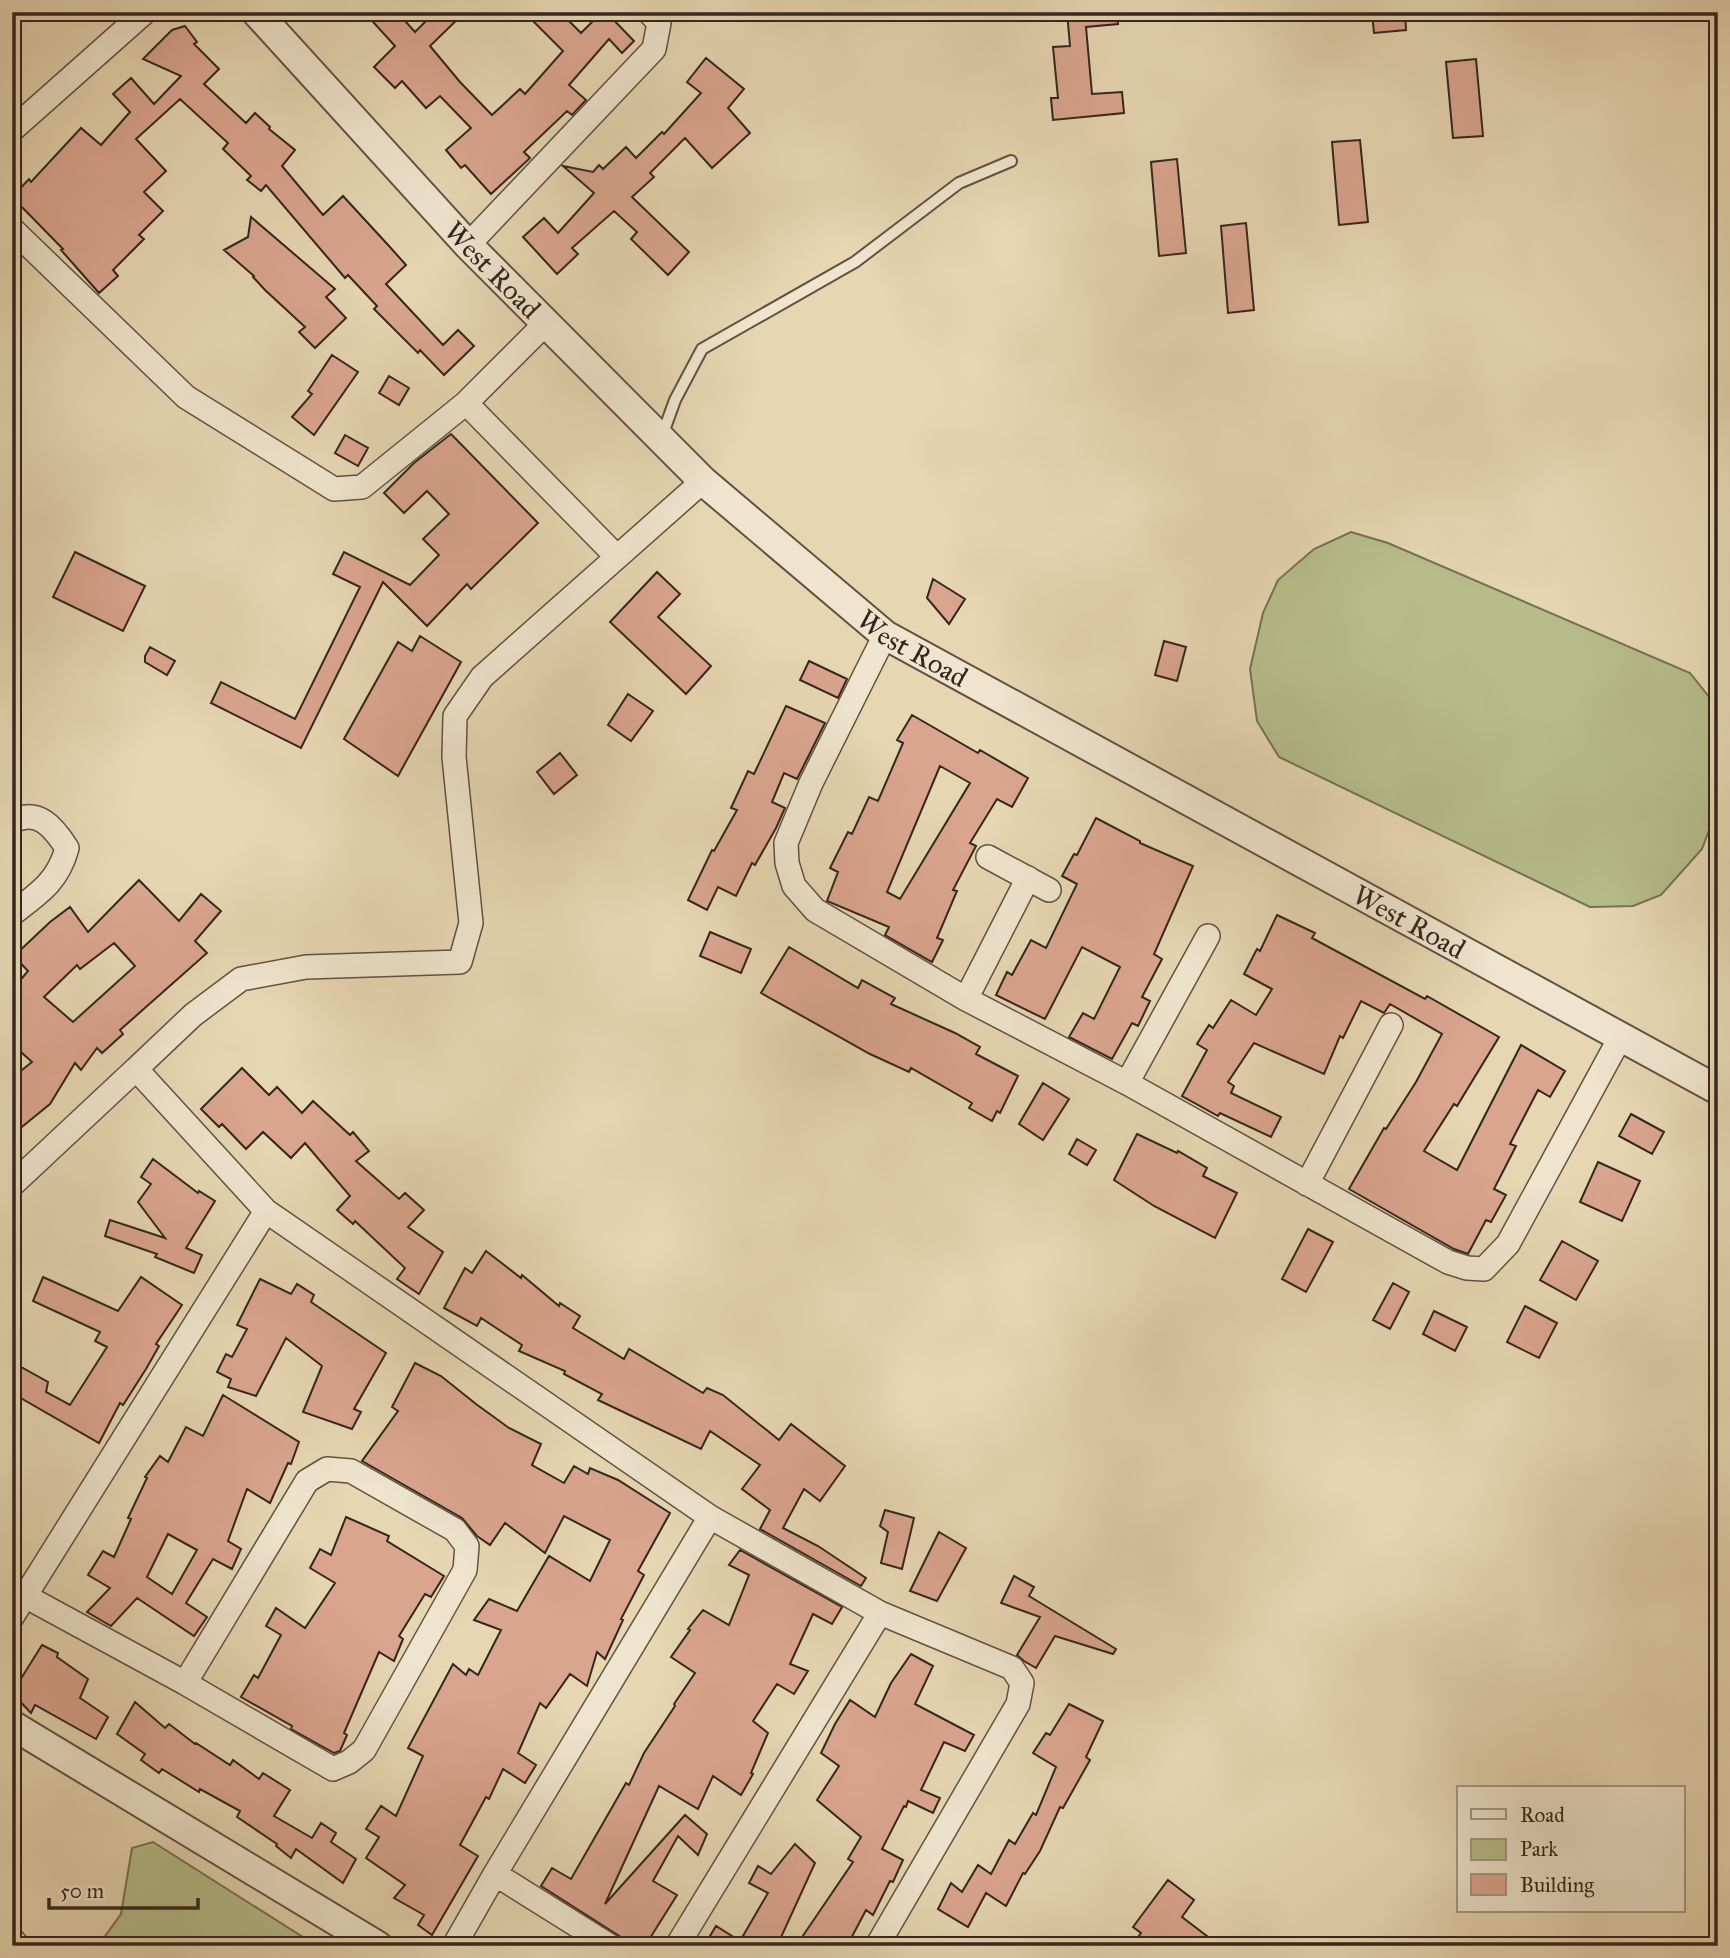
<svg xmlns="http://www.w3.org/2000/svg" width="1730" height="1958" viewBox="0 0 1730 1958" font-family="'IM FELL Great Primer',serif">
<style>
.green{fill:#b6bd8b;stroke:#757254;stroke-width:2}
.building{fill:#daa58f;stroke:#34261e;stroke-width:2;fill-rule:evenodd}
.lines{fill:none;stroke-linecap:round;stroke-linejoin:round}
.service-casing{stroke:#605243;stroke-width:14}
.minor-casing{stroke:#605243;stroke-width:26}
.tertiary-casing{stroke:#605243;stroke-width:32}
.service{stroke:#efe4cd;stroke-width:10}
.minor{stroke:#efe4cd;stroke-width:23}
.tertiary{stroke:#efe4cd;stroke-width:28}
.labels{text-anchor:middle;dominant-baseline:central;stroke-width:6;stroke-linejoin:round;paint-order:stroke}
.street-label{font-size:28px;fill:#34261e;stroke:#efe4cd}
</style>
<rect width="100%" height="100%" fill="#e6d6b2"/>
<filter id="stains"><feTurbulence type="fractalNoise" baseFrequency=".00286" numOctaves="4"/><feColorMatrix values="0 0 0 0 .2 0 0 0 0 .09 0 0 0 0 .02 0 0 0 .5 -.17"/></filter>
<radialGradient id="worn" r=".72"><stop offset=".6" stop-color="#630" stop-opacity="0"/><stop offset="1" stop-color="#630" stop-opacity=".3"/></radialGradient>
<path class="green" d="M 1351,532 L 1388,543 L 1690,673 L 1718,708 L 1718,806 L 1702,849 L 1661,895 L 1633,906 L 1590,907 L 1279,757 L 1257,721 L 1250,669 L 1263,613 L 1278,580 L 1314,549 Z
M 153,1842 L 317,1946 L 98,1946 L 121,1914 L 132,1848 Z"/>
<path class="building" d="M 364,12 L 397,12 L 415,32 L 435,12 L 465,12 L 430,46 L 460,82 L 492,115 L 520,89 L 525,94 L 563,51 L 524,12 L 560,12 L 581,33 L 602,12 L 606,12 L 634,41 L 622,53 L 609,39 L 569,85 L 586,100 L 572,115 L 567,111 L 524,152 L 530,158 L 491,194 L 465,165 L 461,168 L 446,150 L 471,128 L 440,96 L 426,108 L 402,81 L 395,88 L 374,67 L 395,46 Z
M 1067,12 L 1117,12 L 1118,24 L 1086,27 L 1092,94 L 1122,92 L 1124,113 L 1053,120 L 1051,98 L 1058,98 L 1053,47 L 1070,46 Z
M 1372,12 L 1405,12 L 1406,30 L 1374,33 Z
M 185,26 L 197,42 L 194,44 L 219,69 L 204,84 L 246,123 L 255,113 L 270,127 L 269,129 L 295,150 L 282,166 L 323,215 L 343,196 L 389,246 L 406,265 L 386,284 L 443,345 L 458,330 L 474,346 L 444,375 L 420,350 L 418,353 L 374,309 L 377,306 L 348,275 L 345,278 L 266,185 L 261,191 L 247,180 L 251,176 L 223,149 L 228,143 L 180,99 L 136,139 L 166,171 L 144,192 L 163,211 L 139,235 L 144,239 L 113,270 L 118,276 L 99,293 L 61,250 L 63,249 L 12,197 L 29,179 L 31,182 L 81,128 L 101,145 L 130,112 L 113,94 L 131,78 L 154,104 L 181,76 L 143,59 L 172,30 Z
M 706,58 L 744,89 L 728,108 L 750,133 L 712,168 L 685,138 L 650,173 L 654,177 L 632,197 L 689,252 L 668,275 L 631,239 L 637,232 L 614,211 L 572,248 L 578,254 L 557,274 L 523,237 L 544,218 L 558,233 L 594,193 L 563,166 L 593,172 L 599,165 L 603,169 L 626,147 L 636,158 L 662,132 L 664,134 L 701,93 L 687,82 Z
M 1476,59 L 1483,136 L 1453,138 L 1446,62 Z
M 1360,140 L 1368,222 L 1339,225 L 1332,142 Z
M 1177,159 L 1186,253 L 1159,256 L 1151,162 Z
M 251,217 L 335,289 L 326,297 L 346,318 L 315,348 L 299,332 L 305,327 L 265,290 L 253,277 L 254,276 L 224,250 L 248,237 Z
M 1246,223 L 1254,310 L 1228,313 L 1221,226 Z
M 332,355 L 358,372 L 314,435 L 292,417 L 312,394 L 308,391 Z
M 389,376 L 409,388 L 399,405 L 379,393 Z
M 451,434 L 538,523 L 471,589 L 467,584 L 427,626 L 383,582 L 301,748 L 211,703 L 221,682 L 295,719 L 360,587 L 333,574 L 344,552 L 410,585 L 439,555 L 423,539 L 449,514 L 427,491 L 404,513 L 384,493 L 414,463 Z
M 345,435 L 368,448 L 358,466 L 335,453 Z
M 75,552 L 145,586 L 123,631 L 53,597 Z
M 657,572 L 680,594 L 658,617 L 711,666 L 686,694 L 610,622 Z
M 933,579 L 965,599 L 949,624 L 927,598 Z
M 420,636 L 461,662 L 398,776 L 344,739 L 398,642 L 412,651 Z
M 1164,641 L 1186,647 L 1177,681 L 1155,675 Z
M 150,647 L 175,661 L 167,675 L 145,662 L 145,656 Z
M 809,661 L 847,679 L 838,698 L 800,680 Z
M 628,694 L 653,711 L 631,741 L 608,725 Z
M 786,706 L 825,723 L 797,779 L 784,773 L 772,802 L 785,808 L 776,828 L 755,865 L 752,863 L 736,896 L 718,887 L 707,910 L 688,900 L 712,850 L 714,851 L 737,810 L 731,808 L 748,771 L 754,774 Z
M 912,715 L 978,753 L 980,750 L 1028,778 L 1012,807 L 997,799 L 970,843 L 976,846 L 953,890 L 957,891 L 937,938 L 943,940 L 932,962 L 885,935 L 889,927 L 827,901 L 838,872 L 830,868 L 848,832 L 852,834 L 869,797 L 878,801 L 903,743 L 897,740 ZM 940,766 L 970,783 L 900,899 L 887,892 Z
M 560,753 L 577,775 L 554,794 L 537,772 Z
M 1096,818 L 1140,841 L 1140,843 L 1193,866 L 1154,954 L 1162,959 L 1142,997 L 1150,1001 L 1138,1026 L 1132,1023 L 1112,1059 L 1069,1037 L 1083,1013 L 1094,1019 L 1120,967 L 1082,947 L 1045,1019 L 996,995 L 1007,972 L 1012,975 L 1031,940 L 1046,948 L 1077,884 L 1062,876 L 1074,854 L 1077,855 Z
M 139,880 L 179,921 L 201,894 L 221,911 L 195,941 L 207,953 L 120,1030 L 123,1034 L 102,1053 L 97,1048 L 81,1070 L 75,1063 L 50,1104 L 12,1135 L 12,1078 L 32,1062 L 12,1044 L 12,1015 L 20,1006 L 12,999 L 12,990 L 28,971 L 14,956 L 50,922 L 70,907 L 88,932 ZM 114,943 L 135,966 L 73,1022 L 44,997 L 77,965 L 80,969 Z
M 1277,915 L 1315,933 L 1312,938 L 1425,999 L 1427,996 L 1499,1037 L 1457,1106 L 1454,1104 L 1424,1151 L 1457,1170 L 1521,1045 L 1565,1071 L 1550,1097 L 1538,1090 L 1510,1144 L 1516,1146 L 1494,1189 L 1506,1195 L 1491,1222 L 1486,1220 L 1468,1254 L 1454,1249 L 1349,1189 L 1384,1128 L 1386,1129 L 1416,1082 L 1442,1034 L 1390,1004 L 1384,1013 L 1361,1001 L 1343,1038 L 1340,1036 L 1324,1074 L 1254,1043 L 1228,1082 L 1234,1086 L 1231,1093 L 1281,1117 L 1271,1137 L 1220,1113 L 1218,1116 L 1182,1096 L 1207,1050 L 1197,1044 L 1209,1025 L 1213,1028 L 1231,1000 L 1256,1015 L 1272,989 L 1244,974 L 1257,949 L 1260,951 Z
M 710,932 L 751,949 L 741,973 L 700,956 Z
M 789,947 L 858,988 L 862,980 L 895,998 L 891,1004 L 955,1033 L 980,1047 L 976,1054 L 1018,1076 L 1000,1113 L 997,1111 L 992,1121 L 969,1108 L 972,1103 L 911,1068 L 909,1072 L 870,1054 L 761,993 Z
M 242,1068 L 269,1095 L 277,1087 L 302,1113 L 313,1101 L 350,1135 L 353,1132 L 369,1151 L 356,1161 L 399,1199 L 405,1193 L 424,1210 L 408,1227 L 443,1252 L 419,1294 L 397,1279 L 405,1268 L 355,1221 L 353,1224 L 337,1210 L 350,1196 L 305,1143 L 291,1158 L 263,1132 L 246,1149 L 222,1124 L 219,1127 L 201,1109 Z
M 1043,1083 L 1069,1099 L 1043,1140 L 1019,1124 Z
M 1631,1114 L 1664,1132 L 1652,1154 L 1619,1136 Z
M 1137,1134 L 1177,1153 L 1178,1151 L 1207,1168 L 1203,1176 L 1237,1193 L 1215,1238 L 1154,1206 L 1114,1180 Z
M 1077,1139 L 1096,1150 L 1087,1165 L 1069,1154 Z
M 153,1159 L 198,1193 L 199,1191 L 215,1201 L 186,1248 L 202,1255 L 194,1273 L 155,1257 L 157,1254 L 105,1236 L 110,1220 L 165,1238 L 138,1202 L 151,1184 L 141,1177 Z
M 1598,1162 L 1640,1181 L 1622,1221 L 1580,1202 Z
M 1308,1229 L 1333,1242 L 1306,1292 L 1282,1279 Z
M 1562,1241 L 1598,1261 L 1576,1300 L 1540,1280 Z
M 486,1251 L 521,1278 L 522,1275 L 559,1306 L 560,1303 L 580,1316 L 573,1328 L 624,1359 L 629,1349 L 703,1393 L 707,1388 L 723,1395 L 779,1440 L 791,1424 L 845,1466 L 820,1501 L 804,1489 L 783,1528 L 818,1546 L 866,1578 L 861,1586 L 760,1529 L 770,1510 L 742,1489 L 760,1465 L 710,1431 L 701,1449 L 598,1400 L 602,1394 L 564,1374 L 565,1371 L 519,1351 L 522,1345 L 481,1318 L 477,1326 L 444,1308 L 465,1268 L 472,1273 Z
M 43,1277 L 118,1311 L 141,1277 L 182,1305 L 156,1344 L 159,1346 L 146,1369 L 123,1405 L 120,1403 L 99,1443 L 12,1393 L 12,1362 L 48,1382 L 46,1392 L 70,1405 L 107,1347 L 95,1341 L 100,1332 L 33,1301 Z
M 260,1279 L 291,1294 L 297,1284 L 314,1295 L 311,1302 L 386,1353 L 354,1409 L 361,1412 L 352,1429 L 303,1412 L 322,1366 L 286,1338 L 256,1396 L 228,1387 L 231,1379 L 217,1372 L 226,1354 L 232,1357 L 247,1329 L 237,1325 Z
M 1393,1283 L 1409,1292 L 1390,1329 L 1373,1320 Z
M 1525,1306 L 1557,1323 L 1539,1358 L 1507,1342 Z
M 1434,1311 L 1467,1327 L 1455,1351 L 1423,1334 Z
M 415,1363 L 441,1376 L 476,1404 L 509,1428 L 541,1444 L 532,1465 L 564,1483 L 574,1466 L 588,1474 L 590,1468 L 618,1480 L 670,1513 L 638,1571 L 644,1575 L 621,1619 L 623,1620 L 605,1659 L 597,1652 L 587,1686 L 570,1674 L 546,1708 L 540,1703 L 518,1753 L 536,1765 L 525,1783 L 503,1769 L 489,1799 L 486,1797 L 460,1845 L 478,1856 L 432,1935 L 418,1925 L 424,1915 L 394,1898 L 405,1885 L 366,1858 L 379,1837 L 366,1829 L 381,1806 L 396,1816 L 423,1756 L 408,1748 L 453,1664 L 466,1675 L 469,1669 L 478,1675 L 501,1630 L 474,1620 L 489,1599 L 517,1611 L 549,1556 L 590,1581 L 610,1540 L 564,1516 L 545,1553 L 505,1523 L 490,1545 L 477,1536 L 462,1518 L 362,1461 L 398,1411 L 392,1407 Z
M 223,1395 L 299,1442 L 291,1464 L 288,1463 L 270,1503 L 247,1489 L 228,1541 L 241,1549 L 232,1569 L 213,1559 L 186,1603 L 207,1617 L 194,1636 L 137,1598 L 111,1626 L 87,1612 L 110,1588 L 88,1575 L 103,1551 L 114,1557 L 131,1519 L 128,1518 L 147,1478 L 145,1477 L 160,1456 L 168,1462 L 186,1427 L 203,1436 ZM 168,1534 L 197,1550 L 172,1594 L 147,1577 Z
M 885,1510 L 914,1518 L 902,1569 L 881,1563 L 888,1532 L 880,1526 Z
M 346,1517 L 389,1536 L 387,1541 L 444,1576 L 431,1597 L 425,1594 L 399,1636 L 403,1639 L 394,1661 L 379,1652 L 344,1733 L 347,1735 L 340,1751 L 334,1753 L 291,1729 L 292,1726 L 241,1697 L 254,1675 L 258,1678 L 281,1635 L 266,1626 L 276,1608 L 305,1628 L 335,1583 L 310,1568 L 320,1549 L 331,1555 Z
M 939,1532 L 966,1548 L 937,1601 L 910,1591 Z
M 740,1550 L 842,1607 L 832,1624 L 813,1614 L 790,1664 L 808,1671 L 794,1694 L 777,1684 L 753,1721 L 768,1733 L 751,1773 L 753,1774 L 741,1795 L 713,1776 L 698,1809 L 659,1786 L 605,1904 L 685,1815 L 707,1834 L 698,1855 L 678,1836 L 653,1881 L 677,1895 L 645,1946 L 635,1946 L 541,1886 L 552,1868 L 571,1879 L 626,1783 L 629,1785 L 644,1753 L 675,1706 L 674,1704 L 695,1673 L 671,1657 L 690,1630 L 688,1629 L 703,1610 L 729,1625 L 749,1575 L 729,1565 Z
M 1014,1576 L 1034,1587 L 1029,1596 L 1116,1649 L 1113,1654 L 1055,1636 L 1036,1668 L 1024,1661 L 1017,1655 L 1040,1617 L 1001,1603 Z
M 42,1645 L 58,1653 L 57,1657 L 88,1679 L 80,1698 L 108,1717 L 96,1739 L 35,1705 L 31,1713 L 12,1693 Z
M 911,1654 L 933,1666 L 915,1704 L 974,1735 L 965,1751 L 944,1742 L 921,1790 L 940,1798 L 933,1813 L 908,1801 L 906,1807 L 904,1806 L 882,1849 L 903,1860 L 893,1882 L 890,1881 L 873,1915 L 866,1910 L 847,1946 L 796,1946 L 853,1862 L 848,1859 L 861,1837 L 817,1800 L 839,1766 L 821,1753 L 835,1724 L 850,1700 L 875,1717 L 891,1683 Z
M 135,1702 L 165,1728 L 169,1724 L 195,1744 L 196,1743 L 230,1765 L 233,1760 L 259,1779 L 263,1773 L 290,1790 L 274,1816 L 312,1838 L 321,1823 L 336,1833 L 331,1842 L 356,1859 L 343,1883 L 296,1849 L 291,1858 L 276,1846 L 277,1844 L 237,1817 L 240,1811 L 200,1789 L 199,1792 L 162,1769 L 159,1773 L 141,1760 L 145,1754 L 117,1734 Z
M 1069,1704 L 1103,1721 L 1086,1757 L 1090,1760 L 1063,1808 L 1060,1807 L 1040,1851 L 1025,1874 L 1023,1873 L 1006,1906 L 986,1893 L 968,1927 L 938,1909 L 951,1883 L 962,1892 L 978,1865 L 991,1874 L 1009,1840 L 1015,1844 L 1033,1813 L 1036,1815 L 1056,1767 L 1033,1753 L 1046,1733 L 1050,1735 Z
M 795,1844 L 815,1863 L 777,1946 L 704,1946 L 716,1926 L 740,1941 L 768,1893 L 749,1883 L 758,1866 L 771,1874 Z
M 1168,1880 L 1194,1900 L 1182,1917 L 1220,1946 L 1132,1946 L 1141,1933 L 1133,1927 Z"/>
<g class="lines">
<defs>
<path id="service" d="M 662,436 L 675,400 L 702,349 L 855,262 L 959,183 L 1011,161"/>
<path id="minor" d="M 12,130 L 145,12
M 12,229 L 186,397 L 334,489 L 362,487 L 466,403 L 546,323
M 468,245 L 654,49 L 659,23 L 649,12
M 466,403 L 617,557
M 885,635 L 811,783 L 786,843 L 787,863 L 794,886 L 815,910 L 966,999 L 1127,1083 L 1448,1262 L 1467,1268 L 1484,1269 L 1508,1244 L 1621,1036
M 12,822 C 38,807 54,828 67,848 C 58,882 38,894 12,914
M 988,857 L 1049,890
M 966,999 L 1028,878
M 136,1069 L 193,1015 L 241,979 L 306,967 L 460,962 L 471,923 L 454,757 L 455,716 L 482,677 L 703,481
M 1127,1083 L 1208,936
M 1307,1184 L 1391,1025
M 12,1185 L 136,1069 L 266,1211 L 710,1517 L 880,1613 L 1012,1668 L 1022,1683 L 1018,1704 L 877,1946
M 25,1596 L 185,1683 L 333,1769 L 349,1762 L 364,1750 L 465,1570 L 467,1546 L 455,1530 L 351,1471 L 327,1469 L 307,1481 L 185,1683
M 12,1617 L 266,1211
M 495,1874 L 610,1946
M 12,1939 L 18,1946
M 454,1946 L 495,1874 L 710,1517
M 677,1946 L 880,1613"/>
<g id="tertiary">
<path id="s1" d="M 256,12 L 468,245 L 703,481 L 885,635 L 1718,1090"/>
<path d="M 12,1725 L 378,1946"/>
</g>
</defs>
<use href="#service" class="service-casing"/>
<use href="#minor" class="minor-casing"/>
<use href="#tertiary" class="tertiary-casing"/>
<use href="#service" class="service"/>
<use href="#minor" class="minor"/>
<use href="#tertiary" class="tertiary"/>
</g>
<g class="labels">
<g class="street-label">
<text stroke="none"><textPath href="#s1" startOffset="350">West Road</textPath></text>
<text stroke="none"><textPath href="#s1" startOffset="917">West Road</textPath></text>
<text stroke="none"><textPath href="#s1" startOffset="1484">West Road</textPath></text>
</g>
</g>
<rect width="1730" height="1958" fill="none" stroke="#e6d6b2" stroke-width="42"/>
<rect x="14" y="14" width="1702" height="1930" fill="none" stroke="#34261e" stroke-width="3.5"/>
<rect x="21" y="21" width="1688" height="1916" fill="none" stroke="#34261e" stroke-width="2"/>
<rect x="1457" y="1786" width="228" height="126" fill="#efe4cd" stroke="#a49887" stroke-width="2"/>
<rect x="1471" y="1809" width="35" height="10" fill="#efe4cd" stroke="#a49887" stroke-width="2"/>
<text x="1520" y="1822" font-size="21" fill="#34261e">Road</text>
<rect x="1471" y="1839" width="35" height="21" fill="#b6bd8b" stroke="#a49887" stroke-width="2"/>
<text x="1520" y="1856" font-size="21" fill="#34261e">Park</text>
<rect x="1471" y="1874" width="35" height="21" fill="#daa58f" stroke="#a49887" stroke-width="2"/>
<text x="1520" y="1892" font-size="21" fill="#34261e">Building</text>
<path d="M49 1898v10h149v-10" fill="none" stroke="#34261e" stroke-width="3.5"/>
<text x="60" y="1898" font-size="21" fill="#34261e" stroke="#efe4cd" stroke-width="5" paint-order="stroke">50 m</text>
<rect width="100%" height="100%" filter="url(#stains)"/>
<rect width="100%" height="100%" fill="url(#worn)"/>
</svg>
